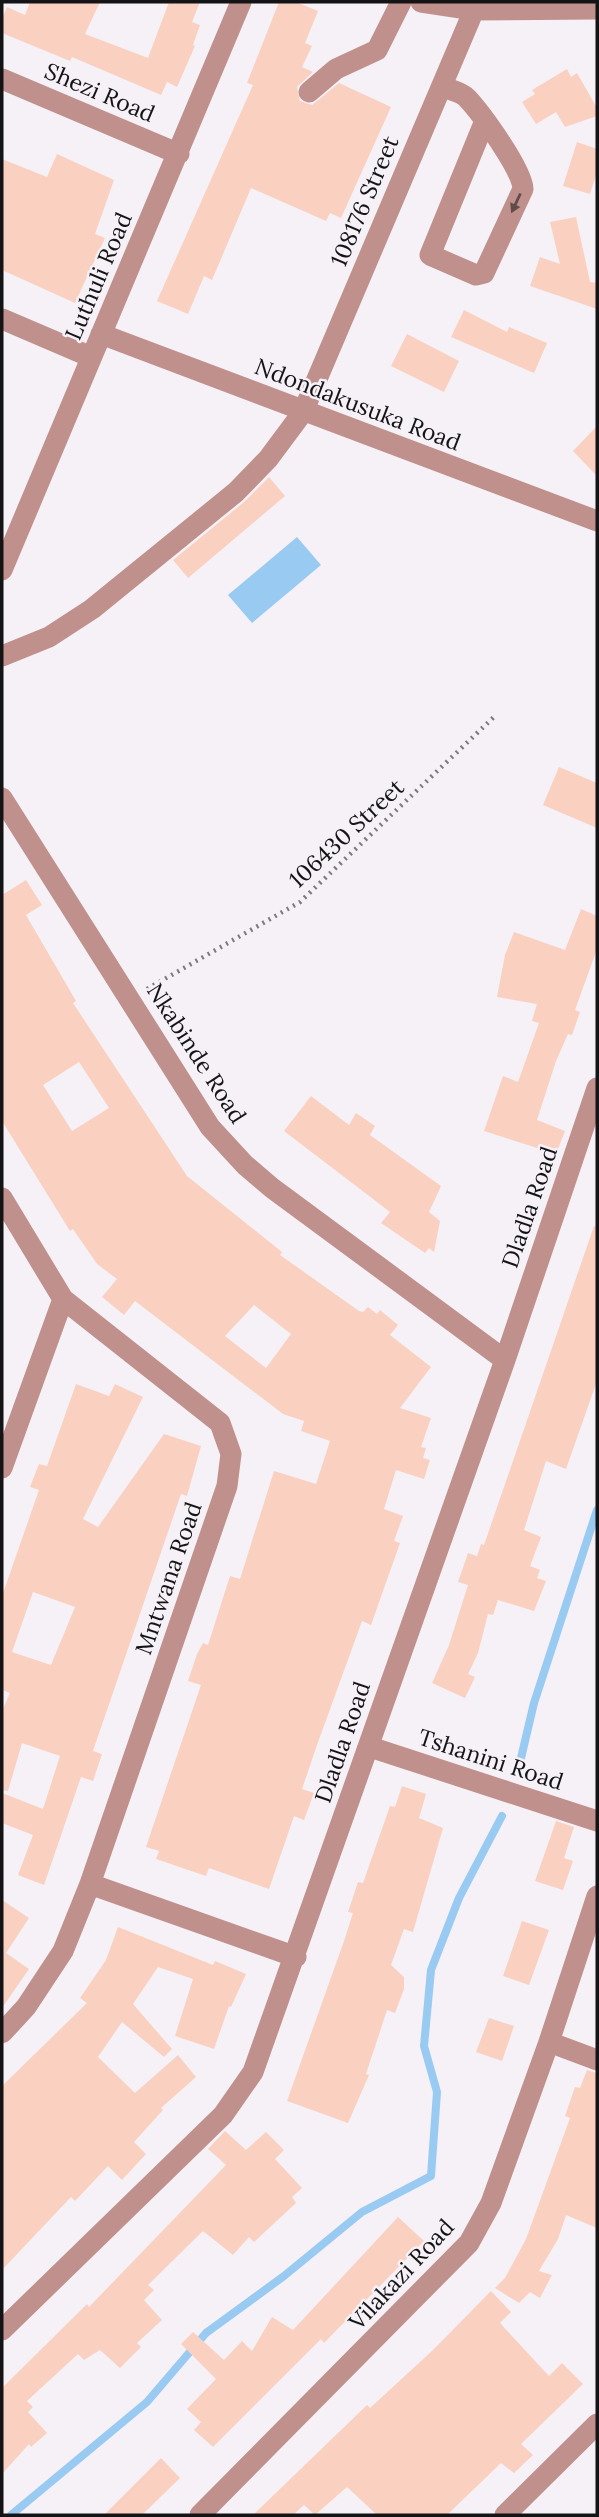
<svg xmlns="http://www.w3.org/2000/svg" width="599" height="2517" viewBox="0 0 599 2517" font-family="Lora,serif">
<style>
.water{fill:#98caf2}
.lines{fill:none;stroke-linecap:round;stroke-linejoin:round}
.stream{stroke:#98caf2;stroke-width:8}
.building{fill:#fad1c1;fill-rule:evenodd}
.path{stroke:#7c7a7d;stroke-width:4.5;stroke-dasharray:2 5;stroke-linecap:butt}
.minor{stroke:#c0908c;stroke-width:21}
.oneway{fill:#614b4b}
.labels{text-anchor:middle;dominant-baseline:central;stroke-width:5;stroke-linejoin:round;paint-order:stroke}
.street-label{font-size:23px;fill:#141315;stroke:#f5f1f6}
</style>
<rect width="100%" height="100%" fill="#f5f1f6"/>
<path class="water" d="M 297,537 L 321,565 L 252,623 L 228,595 Z"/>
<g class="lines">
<path class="stream" d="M 521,1758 L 534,1703 L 597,1510
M 11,2515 L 147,2402 L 206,2333 L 284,2276 L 362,2212 L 431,2176 L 437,2092 L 424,2046 L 431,1970 L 459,1898 L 502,1816"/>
</g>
<path class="building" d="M 30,2 L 100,2 L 85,34 L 148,58 L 169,2 L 200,2 L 192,22 L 200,25 L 193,45 L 195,46 L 177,87 L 167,82 L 161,95 L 72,57 L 70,61 L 2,33 L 2,19 L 7,7 L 25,15 Z
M 279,2 L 296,2 L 318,11 L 305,43 L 312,46 L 302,67 L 313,72 L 297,87 L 300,101 L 312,105 L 339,83 L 391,107 L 341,218 L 330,213 L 326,221 L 251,188 L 212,280 L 204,276 L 188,314 L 157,301 L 253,85 L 247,83 Z
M 567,69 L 571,77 L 577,73 L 597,108 L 597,116 L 565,127 L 556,112 L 536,124 L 522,102 L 535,94 L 532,90 Z
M 577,142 L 597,149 L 597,172 L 590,194 L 563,186 Z
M 57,154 L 114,180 L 95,234 L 105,238 L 75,303 L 2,270 L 2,159 L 47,177 Z
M 576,217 L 590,282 L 597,283 L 597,309 L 530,286 L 540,257 L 560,264 L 550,222 Z
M 464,310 L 507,332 L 509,327 L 547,343 L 534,373 L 451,337 Z
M 407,334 L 459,361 L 444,392 L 391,366 Z
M 597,426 L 597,476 L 573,451 Z
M 269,477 L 285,496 L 188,578 L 173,560 L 244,502 Z
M 559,767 L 597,783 L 597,828 L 543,805 Z
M 26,880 L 42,905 L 26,915 L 76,1001 L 73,1003 L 187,1176 L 282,1252 L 280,1255 L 359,1311 L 363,1312 L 368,1307 L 377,1314 L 380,1310 L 398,1325 L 390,1335 L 431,1367 L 400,1408 L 431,1418 L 421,1447 L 426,1448 L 423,1458 L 430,1460 L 424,1479 L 396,1470 L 384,1509 L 403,1516 L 394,1541 L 400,1543 L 371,1625 L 362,1621 L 317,1745 L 302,1789 L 314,1793 L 304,1820 L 294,1816 L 269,1889 L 209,1868 L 206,1876 L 156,1859 L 159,1851 L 146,1847 L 201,1685 L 188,1681 L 197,1654 L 203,1643 L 208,1645 L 230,1576 L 240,1579 L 274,1471 L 316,1484 L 330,1441 L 301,1431 L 304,1421 L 283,1414 L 135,1301 L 124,1315 L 102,1297 L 117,1279 L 97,1264 L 73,1229 L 70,1231 L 2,1121 L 2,895 ZM 79,1062 L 109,1108 L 72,1131 L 43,1085 ZM 254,1305 L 291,1334 L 266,1368 L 225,1336 Z
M 581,909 L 597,916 L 597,949 L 575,1010 L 580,1012 L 572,1035 L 568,1034 L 556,1061 L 537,1120 L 565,1131 L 556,1154 L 484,1131 L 503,1076 L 518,1082 L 539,1023 L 532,1021 L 537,1004 L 497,997 L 505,955 L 514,932 L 565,950 Z
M 311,1096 L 349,1125 L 356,1113 L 375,1126 L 370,1135 L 441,1186 L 429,1212 L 440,1221 L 434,1252 L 429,1248 L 425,1253 L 381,1223 L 390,1212 L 284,1131 Z
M 594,1226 L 597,1227 L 597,1381 L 566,1469 L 546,1461 L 524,1530 L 541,1537 L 530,1566 L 540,1570 L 537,1578 L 546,1581 L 534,1611 L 498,1600 L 493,1615 L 488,1614 L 478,1653 L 468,1674 L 475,1677 L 465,1698 L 432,1683 L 449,1645 L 468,1585 L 458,1582 L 468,1553 L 477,1556 L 481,1544 L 484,1545 Z
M 76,1384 L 109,1396 L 115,1384 L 143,1397 L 83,1519 L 98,1527 L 164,1434 L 201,1446 L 187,1496 L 181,1494 L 93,1751 L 102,1754 L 93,1781 L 81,1777 L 44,1885 L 18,1875 L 33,1835 L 2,1823 L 2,1793 L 43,1809 L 60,1756 L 22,1743 L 8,1791 L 2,1790 L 2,1711 L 10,1693 L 2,1690 L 2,1596 L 39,1490 L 30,1487 L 39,1464 L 47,1466 ZM 33,1592 L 75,1607 L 51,1665 L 12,1652 Z
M 402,1786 L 426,1794 L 419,1818 L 443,1828 L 413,1932 L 404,1929 L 391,1965 L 404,1977 L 404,1989 L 395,2013 L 387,2010 L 366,2074 L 369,2075 L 348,2123 L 287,2101 L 344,1941 L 353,1913 L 348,1912 L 358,1882 L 363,1883 L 390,1806 L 395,1807 Z
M 556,1821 L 574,1827 L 564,1858 L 573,1861 L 563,1890 L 535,1881 Z
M 2,1900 L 29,1918 L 6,1953 L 29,1969 L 2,2008 Z
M 522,1921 L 549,1930 L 529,1985 L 503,1976 Z
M 118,1927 L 213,1965 L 215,1961 L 246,1974 L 231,2007 L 229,2006 L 214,2049 L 175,2036 L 193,1979 L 158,1967 L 133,2004 L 172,2049 L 164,2057 L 122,2022 L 98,2057 L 135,2093 L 178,2055 L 196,2077 L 161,2108 L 163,2110 L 134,2142 L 146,2154 L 122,2180 L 108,2166 L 75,2201 L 71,2197 L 2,2270 L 2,2086 L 87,2003 L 80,1998 L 106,1960 Z
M 489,2018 L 514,2026 L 502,2061 L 476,2052 Z
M 587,2070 L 597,2073 L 597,2228 L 566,2215 L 558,2239 L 539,2271 L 552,2275 L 540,2298 L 530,2292 L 519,2303 L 495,2288 L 505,2278 L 526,2239 L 570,2118 L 565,2116 L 575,2087 L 580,2088 Z
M 225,2131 L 246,2150 L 266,2132 L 284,2150 L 275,2159 L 302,2188 L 292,2197 L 296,2203 L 254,2242 L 249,2237 L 233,2255 L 203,2231 L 148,2285 L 154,2290 L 144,2300 L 162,2320 L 137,2343 L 141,2347 L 120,2368 L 100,2350 L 84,2360 L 78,2354 L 27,2401 L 33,2407 L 28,2412 L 47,2433 L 31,2447 L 29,2444 L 2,2474 L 2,2388 L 87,2304 L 89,2307 L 226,2165 L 208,2149 Z
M 398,2217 L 424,2241 L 324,2343 L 321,2339 L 213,2447 L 194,2430 L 201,2422 L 187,2409 L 216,2379 L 181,2344 L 193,2332 L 224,2360 L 242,2341 L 252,2351 L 272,2317 L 293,2330 Z
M 491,2291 L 511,2312 L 500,2323 L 549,2376 L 562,2363 L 583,2384 L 521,2444 L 533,2455 L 514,2473 L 501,2463 L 447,2515 L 377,2515 L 347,2487 L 315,2515 L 304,2505 L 293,2515 L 253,2515 L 367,2405 L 370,2408 L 433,2350 Z
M 161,2458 L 180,2478 L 142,2515 L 104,2515 Z"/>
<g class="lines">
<path class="path" d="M 147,989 L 300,902 L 496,715"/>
<path class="minor" d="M 421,2 L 474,10 L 597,9
M 2,79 L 179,154
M 442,86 C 449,90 462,92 467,98 C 481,113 522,169 523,189 L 484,273 L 476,275 L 430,255 L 484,123
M 309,92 L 336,69 L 377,50 L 401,2
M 2,319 L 91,357
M 101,334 L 597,521
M 2,570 L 241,2
M 2,656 L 49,637 L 92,609 L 236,492 L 268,459 L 303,412 L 474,10
M 2,798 L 210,1127 L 245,1165 L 272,1188 L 505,1360
M 2,1198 L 63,1299 L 220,1423 L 231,1454 L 227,1486 L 90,1884 L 63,1951 L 26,2007 L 2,2033
M 2,1468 L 63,1299
M 370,1747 L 597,1821
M 90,1884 L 296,1957
M 549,2042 L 597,2060
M 2,2330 L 223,2115 L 253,2072 L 505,1360 L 597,1088
M 200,2515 L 469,2243 L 491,2203 L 549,2042 L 597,1896
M 505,2515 L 597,2424"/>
</g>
<defs><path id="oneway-solid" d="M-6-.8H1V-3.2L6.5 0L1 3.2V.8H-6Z" transform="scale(1.75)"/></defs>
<use class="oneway" href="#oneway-solid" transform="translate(516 203) rotate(115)"/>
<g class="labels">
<g class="street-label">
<text transform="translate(100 92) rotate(23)">Shezi Road</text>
<text transform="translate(364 201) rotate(-67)">108176 Street</text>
<text transform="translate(98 276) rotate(-67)">Luthuli Road</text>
<text transform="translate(358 404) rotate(21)">Ndondakusuka Road</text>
<text transform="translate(346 833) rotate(-43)">106430 Street</text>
<text transform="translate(197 1053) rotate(57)">Nkabinde Road</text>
<text transform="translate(529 1207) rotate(-71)">Dladla Road</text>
<text transform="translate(168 1578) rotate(-71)">Mntwana Road</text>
<text transform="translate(342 1742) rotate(-71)">Dladla Road</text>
<text transform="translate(491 1759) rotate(18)">Tshanini Road</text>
<text transform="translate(401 2274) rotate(-47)">Vilakazi Road</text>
</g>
</g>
<rect width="599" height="2517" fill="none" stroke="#141315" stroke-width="7"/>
</svg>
